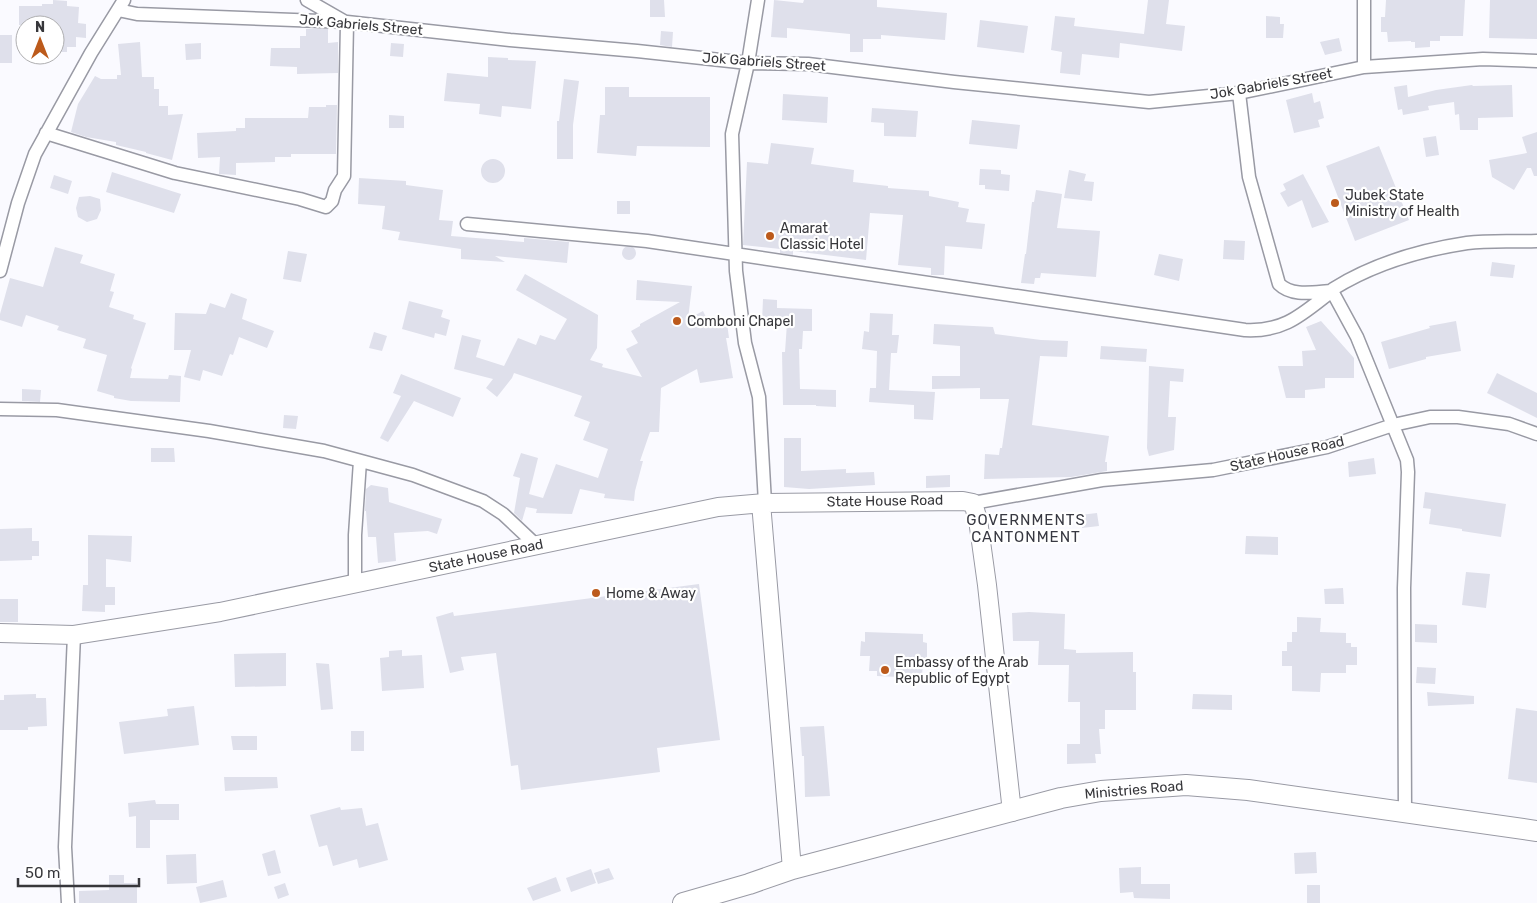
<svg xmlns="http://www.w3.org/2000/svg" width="1537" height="903" viewBox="0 0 1537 903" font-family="Rubik,sans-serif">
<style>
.building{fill:#dfe0eb}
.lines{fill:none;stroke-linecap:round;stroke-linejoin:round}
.minor-casing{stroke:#999aa4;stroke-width:15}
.secondary-casing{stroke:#999aa4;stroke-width:20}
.primary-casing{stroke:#999aa4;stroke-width:22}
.minor{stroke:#fff;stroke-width:12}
.secondary{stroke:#fff;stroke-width:18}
.primary{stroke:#fff;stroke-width:20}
.poi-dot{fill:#bc5a1b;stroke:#fff;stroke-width:2}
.labels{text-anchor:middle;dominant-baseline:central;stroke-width:4.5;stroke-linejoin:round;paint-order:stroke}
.street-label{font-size:14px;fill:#37373b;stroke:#fff}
.poi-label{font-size:14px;fill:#37373b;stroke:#fff;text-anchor:start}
.neighbourhood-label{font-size:15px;letter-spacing:1px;fill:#383942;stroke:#fff}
</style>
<rect width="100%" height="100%" fill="#fafaff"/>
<path class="building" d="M 53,0 L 67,1 L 67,6 L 79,7 L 78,23 L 86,24 L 86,38 L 76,37 L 76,47 L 67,47 L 67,52 L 55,52 L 55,25 L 19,25 L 19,6 L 42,6 L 42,4 L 53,4 Z
M 650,0 L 664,0 L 665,17 L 650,17 Z
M 774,0 L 803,3 L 804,0 L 877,0 L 877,7 L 947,13 L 945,40 L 881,35 L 881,39 L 863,39 L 863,52 L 850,52 L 850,34 L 787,28 L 787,38 L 771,37 Z
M 1148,0 L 1169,0 L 1166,24 L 1185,26 L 1182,51 L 1120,43 L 1119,58 L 1082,54 L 1080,75 L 1060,73 L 1062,52 L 1051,50 L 1055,16 L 1075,18 L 1074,26 L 1144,34 Z
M 1386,0 L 1465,0 L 1463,36 L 1440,36 L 1440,41 L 1430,41 L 1430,47 L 1415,48 L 1415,42 L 1411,42 L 1411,41 L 1388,42 L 1387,32 L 1381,32 L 1381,17 L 1385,17 Z
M 1490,0 L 1537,0 L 1537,39 L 1489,38 Z
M 1266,16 L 1280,17 L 1280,24 L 1284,24 L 1283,38 L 1266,38 Z
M 980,20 L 1028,26 L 1024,53 L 977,47 Z
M 306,29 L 328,29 L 328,43 L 338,42 L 338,73 L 297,74 L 297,67 L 270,66 L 271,48 L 300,48 L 300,36 L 306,36 Z
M 661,31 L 673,32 L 672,47 L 660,45 Z
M 0,35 L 12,35 L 12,63 L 0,63 Z
M 1339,38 L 1342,51 L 1325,55 L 1320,42 Z
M 140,42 L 142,77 L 154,77 L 154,89 L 159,89 L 159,106 L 168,106 L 168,115 L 183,114 L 172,160 L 146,153 L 146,152 L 116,145 L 116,142 L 86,137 L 71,132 L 78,104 L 95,76 L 101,79 L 117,79 L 117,75 L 121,75 L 118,44 Z
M 201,43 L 201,59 L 186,60 L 185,44 Z
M 391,43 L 404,44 L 403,57 L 390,56 Z
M 488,57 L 508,58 L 508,60 L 536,61 L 531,109 L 502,106 L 501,117 L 479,114 L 480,104 L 444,101 L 447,73 L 488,77 Z
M 564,79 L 579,81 L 573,125 L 573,159 L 557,159 L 557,121 L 559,121 Z
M 1407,85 L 1408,97 L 1436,90 L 1472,85 L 1473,86 L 1512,85 L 1513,117 L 1478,118 L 1478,130 L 1460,130 L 1459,114 L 1455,115 L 1454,102 L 1428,106 L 1429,110 L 1403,115 L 1402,109 L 1398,110 L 1394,87 Z
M 605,87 L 629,87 L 629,97 L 710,97 L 710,147 L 637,146 L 636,156 L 597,153 L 600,115 L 605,115 Z
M 1312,93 L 1314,103 L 1320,101 L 1324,118 L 1318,120 L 1320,127 L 1294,133 L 1286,100 Z
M 783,94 L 828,97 L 827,123 L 782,120 Z
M 326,105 L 337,105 L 336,154 L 291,154 L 291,157 L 275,157 L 275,162 L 236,163 L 236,175 L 219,174 L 220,157 L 198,158 L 197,133 L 236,131 L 236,128 L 245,128 L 245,118 L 308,118 L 309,107 L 326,107 Z
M 872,108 L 918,111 L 916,137 L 884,136 L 884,123 L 871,122 Z
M 389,115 L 404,116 L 404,128 L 389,128 Z
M 972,120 L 1020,125 L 1017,149 L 969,144 Z
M 1537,132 L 1537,176 L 1534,176 L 1531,168 L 1527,168 L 1514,190 L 1492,177 L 1489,160 L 1527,153 L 1522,137 Z
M 1436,136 L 1439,155 L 1426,157 L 1423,138 Z
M 771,143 L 814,148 L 811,164 L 854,170 L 853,182 L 888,186 L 888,188 L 929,191 L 929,196 L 959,202 L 958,207 L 969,209 L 966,222 L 985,224 L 982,249 L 945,246 L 944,275 L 931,275 L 931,268 L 898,265 L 903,215 L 870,213 L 866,260 L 793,251 L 793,255 L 780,253 L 780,249 L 743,245 L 747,162 L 768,164 Z
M 1379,146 L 1409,220 L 1355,241 L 1326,166 Z
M481 171a12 12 0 1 1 24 0a12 12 0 1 1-24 0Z
M 980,169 L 1001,170 L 1001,174 L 1010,175 L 1009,191 L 985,189 L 985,185 L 979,185 Z
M 1069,170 L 1086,174 L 1084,181 L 1094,182 L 1092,201 L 1064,198 Z
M 112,172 L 181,194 L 174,213 L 106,192 Z
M 1303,174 L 1329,222 L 1312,228 L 1302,200 L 1288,207 L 1280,193 L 1286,190 L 1283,184 Z
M 54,175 L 72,181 L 68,194 L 50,188 Z
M 359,178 L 406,181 L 406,185 L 443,190 L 439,220 L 453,221 L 451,236 L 524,242 L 524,238 L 569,242 L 567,263 L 495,256 L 505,262 L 461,259 L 461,249 L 398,240 L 400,232 L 382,229 L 385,206 L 358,204 Z
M 1036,190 L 1062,194 L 1057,228 L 1100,231 L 1096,277 L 1041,273 L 1040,278 L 1035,278 L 1034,284 L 1021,283 L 1025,254 L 1026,254 L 1032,202 L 1034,202 Z
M 90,196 L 100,199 L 101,210 L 97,219 L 87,222 L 78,217 L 76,208 L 79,197 Z
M 617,201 L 630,201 L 630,214 L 617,214 Z
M 1224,240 L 1245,241 L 1244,260 L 1223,259 Z
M622 253a7 7 0 1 1 14 0a7 7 0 1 1-14 0Z
M 55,247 L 83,255 L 80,263 L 115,274 L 110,291 L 114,292 L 109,307 L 134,315 L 133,319 L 146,323 L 131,368 L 132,369 L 130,378 L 168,379 L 169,375 L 181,376 L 180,402 L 131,401 L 114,398 L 114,396 L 97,391 L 107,355 L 83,348 L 86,339 L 57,330 L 59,326 L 26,315 L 22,327 L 0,320 L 0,314 L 10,278 L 43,287 Z
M 288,251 L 307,254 L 301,282 L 283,279 Z
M 1159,254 L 1183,259 L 1179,281 L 1154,275 Z
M 1492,262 L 1515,265 L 1513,278 L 1490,276 Z
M 525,274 L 598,315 L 597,348 L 590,360 L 603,364 L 602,367 L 642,377 L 626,349 L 638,343 L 631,331 L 640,326 L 640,324 L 680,302 L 636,300 L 637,280 L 692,286 L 688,319 L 703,311 L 707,319 L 710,318 L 714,325 L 727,323 L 729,338 L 726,338 L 733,378 L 700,383 L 697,369 L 661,388 L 659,432 L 650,432 L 640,461 L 643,461 L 635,491 L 634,501 L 604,498 L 605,494 L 580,489 L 572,514 L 536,513 L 537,509 L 526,507 L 522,521 L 514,513 L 520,478 L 513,476 L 521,453 L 538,458 L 529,494 L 543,498 L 556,464 L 598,478 L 608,449 L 583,440 L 590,422 L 574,416 L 582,396 L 514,373 L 512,378 L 497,397 L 486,388 L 493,379 L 454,369 L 462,335 L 481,340 L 476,357 L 504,366 L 518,338 L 536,345 L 540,335 L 555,340 L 567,319 L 516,290 Z
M 231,293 L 247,299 L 242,319 L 274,331 L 267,348 L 239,337 L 233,355 L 230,354 L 222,376 L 203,370 L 200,381 L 184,377 L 191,350 L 174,350 L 175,313 L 206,314 L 210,303 L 225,308 Z
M 763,299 L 777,300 L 777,308 L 812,309 L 812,331 L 803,331 L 802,349 L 799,349 L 800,389 L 836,390 L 836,407 L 816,406 L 816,405 L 783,405 L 782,352 L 785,352 L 787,323 L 762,322 Z
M 409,301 L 443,310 L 441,317 L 450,320 L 446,336 L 435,333 L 434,338 L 402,329 Z
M 870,313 L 893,314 L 892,335 L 899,335 L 897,353 L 891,353 L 889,390 L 935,392 L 933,420 L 914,419 L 914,405 L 869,402 L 870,388 L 876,388 L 877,351 L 862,349 L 864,331 L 869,332 Z
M 1321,321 L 1354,358 L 1354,378 L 1325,378 L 1325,388 L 1305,390 L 1305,398 L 1286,398 L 1278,366 L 1303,366 L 1302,351 L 1316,350 L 1306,327 Z
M 1456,321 L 1461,351 L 1426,357 L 1426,359 L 1389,369 L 1381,342 L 1430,328 L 1429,326 Z
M 934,324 L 993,327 L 995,334 L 1041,340 L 1068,341 L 1067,357 L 1040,356 L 1032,425 L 1109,436 L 1105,462 L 1107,462 L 1107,471 L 1071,477 L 984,479 L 985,454 L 999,455 L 1000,448 L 1002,448 L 1009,399 L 980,399 L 980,388 L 932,389 L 932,376 L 960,376 L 960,346 L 933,344 Z
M 374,332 L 387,336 L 382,351 L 369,348 Z
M 1101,346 L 1147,349 L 1146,362 L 1100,359 Z
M 1149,366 L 1184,369 L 1183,382 L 1170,381 L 1168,417 L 1176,417 L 1174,450 L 1149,456 L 1147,448 Z
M 1497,373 L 1537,393 L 1537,418 L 1487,393 Z
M 401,374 L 461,398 L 453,417 L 414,401 L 388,442 L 380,438 L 401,396 L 393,393 Z
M 22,389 L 41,390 L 40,402 L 22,401 Z
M 284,415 L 298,416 L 296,429 L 283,428 Z
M 784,438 L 801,438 L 801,471 L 846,469 L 846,473 L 874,472 L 875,485 L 809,489 L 784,487 Z
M 151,448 L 174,448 L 175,462 L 151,462 Z
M 1374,458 L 1376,474 L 1349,477 L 1348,462 Z
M 950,475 L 950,487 L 926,488 L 926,476 Z
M 371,485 L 388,488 L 389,502 L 442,519 L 437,534 L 428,531 L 394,533 L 396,561 L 378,563 L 376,537 L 368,537 L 366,511 L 365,511 L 366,489 Z
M 1425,492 L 1506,504 L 1501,537 L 1462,531 L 1462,529 L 1429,524 L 1431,509 L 1423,508 Z
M 1097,513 L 1099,526 L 1082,528 L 1080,515 Z
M 32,528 L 32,541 L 39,541 L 39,556 L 32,556 L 32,560 L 0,561 L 0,529 Z
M 88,535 L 132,536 L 131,562 L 106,559 L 106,587 L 115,587 L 115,605 L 105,605 L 105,612 L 82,611 L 83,585 L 88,585 Z
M 1246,536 L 1278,537 L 1278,555 L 1245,554 Z
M 1466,572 L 1490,574 L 1486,608 L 1462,605 Z
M 699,584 L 720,740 L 657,748 L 660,772 L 521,790 L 518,765 L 511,766 L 496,653 L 461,657 L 464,670 L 450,673 L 436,617 L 453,612 L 454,616 Z
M 1343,588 L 1344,604 L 1325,604 L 1324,589 Z
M 0,599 L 18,599 L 18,622 L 0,622 Z
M 1029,612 L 1065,614 L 1064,649 L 1076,650 L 1076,653 L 1133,652 L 1133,672 L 1136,672 L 1136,710 L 1105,710 L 1105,729 L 1099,729 L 1101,754 L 1095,754 L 1096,763 L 1067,764 L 1067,744 L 1080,744 L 1080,702 L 1068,702 L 1069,665 L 1038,665 L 1039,641 L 1013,641 L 1012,613 Z
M 1297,617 L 1321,618 L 1320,632 L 1346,633 L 1346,643 L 1351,643 L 1351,647 L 1357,647 L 1357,665 L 1346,665 L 1346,673 L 1321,673 L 1320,692 L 1292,691 L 1292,666 L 1282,666 L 1282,651 L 1287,651 L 1287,642 L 1292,642 L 1292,632 L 1297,632 Z
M 1415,624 L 1437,625 L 1437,643 L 1415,642 Z
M 865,632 L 923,634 L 923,642 L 927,643 L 927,658 L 923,658 L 922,678 L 877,676 L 877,671 L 869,671 L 870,656 L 860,656 L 861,641 L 865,642 Z
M 402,650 L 402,656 L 422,655 L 424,688 L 382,691 L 380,658 L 389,657 L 389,651 Z
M 286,653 L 286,686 L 235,687 L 234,654 Z
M 316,663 L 329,664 L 333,709 L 321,710 Z
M 1417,667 L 1436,668 L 1435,684 L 1416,683 Z
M 1427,692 L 1474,696 L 1474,704 L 1428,706 Z
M 36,694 L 36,698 L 46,698 L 47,726 L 28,727 L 28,730 L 0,730 L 0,700 L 4,700 L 4,695 Z
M 1193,694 L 1232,695 L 1232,710 L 1192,709 Z
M 194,706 L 199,745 L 124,754 L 119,722 L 168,716 L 167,709 Z
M 1516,708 L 1537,711 L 1537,783 L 1508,779 Z
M 824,726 L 830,796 L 805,797 L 804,756 L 802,756 L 800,727 Z
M 351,731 L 364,731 L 364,751 L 351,751 Z
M 231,736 L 257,736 L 257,750 L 233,750 Z
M 224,777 L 277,777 L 278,788 L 225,791 Z
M 155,800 L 156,804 L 179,804 L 179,820 L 150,820 L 150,848 L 136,848 L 136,816 L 129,817 L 128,803 Z
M 340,807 L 341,810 L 362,808 L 366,826 L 378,823 L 388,860 L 359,868 L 357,859 L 333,866 L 327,845 L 319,847 L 310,815 Z
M 275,850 L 281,873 L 268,876 L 262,854 Z
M 1316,852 L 1317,873 L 1295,874 L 1294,853 Z
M 196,854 L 197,883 L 167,884 L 166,855 Z
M 1141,867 L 1141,884 L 1170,884 L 1170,899 L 1134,898 L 1133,892 L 1120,893 L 1119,868 Z
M 609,868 L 614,879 L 598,884 L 594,873 Z
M 591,869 L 596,883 L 571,892 L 566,878 Z
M 109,875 L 124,875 L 124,883 L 137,883 L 137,903 L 79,903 L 79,891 L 109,890 Z
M 556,877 L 561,891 L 533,901 L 527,888 Z
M 223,880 L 227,897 L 200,903 L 196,887 Z
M 285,883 L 289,895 L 278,899 L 274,887 Z
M 1307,885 L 1320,885 L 1320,903 L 1307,903 Z"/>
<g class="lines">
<defs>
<path id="minor" d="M 758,0 L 748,63 L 732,134 L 736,271 L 745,343 L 759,397 L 765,503
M 1364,0 L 1364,67
M 118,10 L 137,14 L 347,22 L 510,40 L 637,51 L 748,63 L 808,64 L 954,82 L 1149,102 L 1239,93 L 1364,67 L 1483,59 L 1537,61
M 1239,93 L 1249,177 L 1279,284 C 1292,297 1314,292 1332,291 L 1357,337 L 1407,460 L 1408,472 L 1404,588 L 1405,813
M 46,133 L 175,173 L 300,199 L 326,207 L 332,201 L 335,190 L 344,176 L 347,23 L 307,0
M 467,224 L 647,241 L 1245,330 C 1285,332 1302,314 1332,291 L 1333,289 C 1373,264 1421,250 1467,243 C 1490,240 1514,242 1537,241
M 0,271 L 18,203 L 35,154 L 91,53 L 124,0
M 0,409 L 57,410 L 209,431 L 324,451 L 413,475 L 483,501 L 503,514 L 536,545
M 973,503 L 1102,480 L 1213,470 L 1327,447 L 1393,425 L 1430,417 L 1458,417 L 1509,424 L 1537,434
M 355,584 L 355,535 L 360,461
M 68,903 L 65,847 L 74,635"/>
<path id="secondary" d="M 761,503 L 792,869
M 0,633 L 74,635 L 220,612 L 718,507 L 765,503 L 963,501 L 973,503 L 978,520 L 987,585 L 1012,812"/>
<path id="primary" d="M 683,903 L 749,884 L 792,869 L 1061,798 L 1101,791 L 1186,785 L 1248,790 L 1537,831"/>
</defs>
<use href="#minor" class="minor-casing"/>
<use href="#secondary" class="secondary-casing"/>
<use href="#primary" class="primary-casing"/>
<use href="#minor" class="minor"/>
<use href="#secondary" class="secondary"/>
<use href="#primary" class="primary"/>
</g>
<g class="poi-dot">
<circle cx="1335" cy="203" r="5"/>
<circle cx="770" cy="236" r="5"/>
<circle cx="677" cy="321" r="5"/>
<circle cx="596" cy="593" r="5"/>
<circle cx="885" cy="670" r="5"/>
</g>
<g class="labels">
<g class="street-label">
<text transform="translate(361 25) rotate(5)">Jok Gabriels Street</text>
<text transform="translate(764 62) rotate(4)">Jok Gabriels Street</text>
<text transform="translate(1271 84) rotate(-10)">Jok Gabriels Street</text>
<text transform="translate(1287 454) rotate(-13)">State House Road</text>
<text transform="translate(885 501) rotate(-1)">State House Road</text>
<text transform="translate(486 556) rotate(-12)">State House Road</text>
<text transform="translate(1134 790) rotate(-5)">Ministries Road</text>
</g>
<g class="poi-label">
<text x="1345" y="195">Jubek State<tspan x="1345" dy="16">Ministry of Health</tspan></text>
<text x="780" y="228">Amarat<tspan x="780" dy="16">Classic Hotel</tspan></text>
<text x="687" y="321">Comboni Chapel</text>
<text x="606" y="593">Home &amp; Away</text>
<text x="895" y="662">Embassy of the Arab<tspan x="895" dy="16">Republic of Egypt</tspan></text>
</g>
<g class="neighbourhood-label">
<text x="1026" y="520">GOVERNMENTS<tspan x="1026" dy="17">CANTONMENT</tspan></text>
</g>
</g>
<g transform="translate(40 40)"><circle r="24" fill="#ffffff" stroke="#afafb1"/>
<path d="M0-4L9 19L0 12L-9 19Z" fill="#bc5a1b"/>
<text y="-8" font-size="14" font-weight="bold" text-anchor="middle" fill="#37373b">N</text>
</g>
<path d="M18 878v8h121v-8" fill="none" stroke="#37373b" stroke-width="2.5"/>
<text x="25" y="878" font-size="15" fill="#37373b" stroke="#ffffff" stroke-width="4" paint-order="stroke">50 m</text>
</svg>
